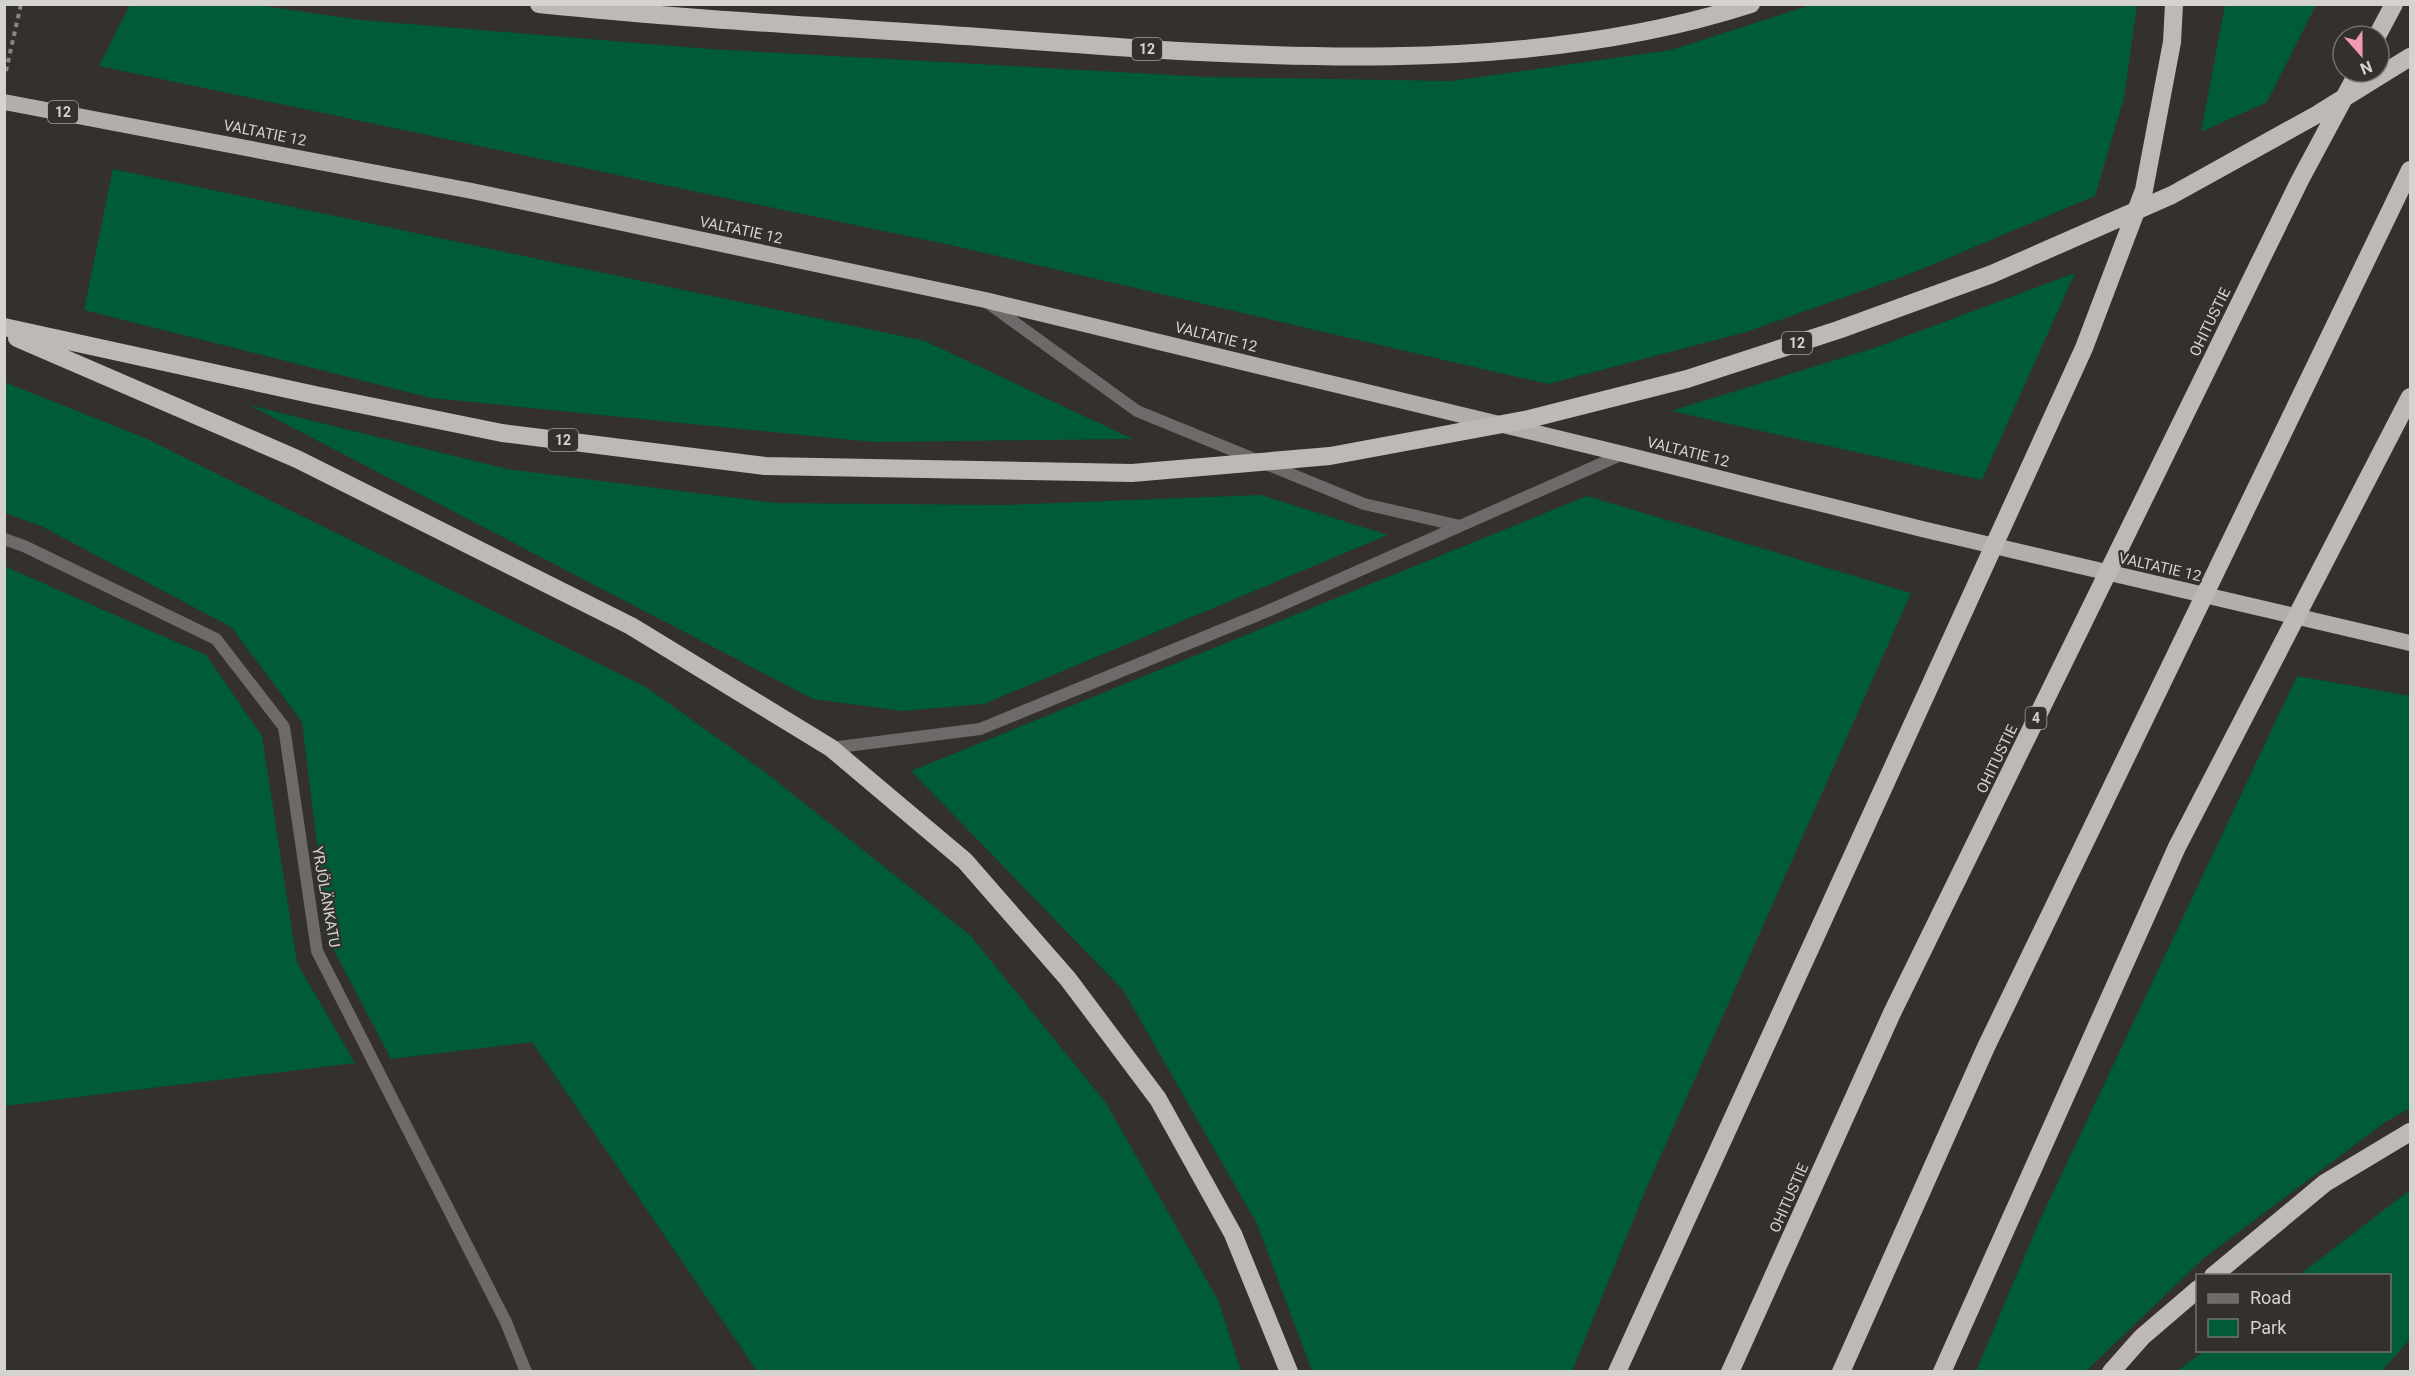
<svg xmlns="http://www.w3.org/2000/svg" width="2415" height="1376" viewBox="0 0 2415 1376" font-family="Roboto,sans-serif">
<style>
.green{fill:#005b37}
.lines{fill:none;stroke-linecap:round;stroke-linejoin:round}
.path{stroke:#8a8783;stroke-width:4;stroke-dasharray:4.5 4.5;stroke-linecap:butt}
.service{stroke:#6d6a69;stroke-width:12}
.minor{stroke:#6d6a69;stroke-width:12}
.trunk{stroke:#b4aeaa;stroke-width:16}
.motorway{stroke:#bfb9b5;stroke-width:18}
.labels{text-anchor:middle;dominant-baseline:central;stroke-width:4.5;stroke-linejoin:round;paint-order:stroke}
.shield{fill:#34302c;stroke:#a5a29f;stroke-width:1.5}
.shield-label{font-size:14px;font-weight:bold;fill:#d5d3d0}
.street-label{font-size:15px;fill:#d5d3d0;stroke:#34302c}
</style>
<rect width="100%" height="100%" fill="#34302c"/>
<path class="green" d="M 130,5 L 257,5 L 361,20 L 709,49 L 1207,77 L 1451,81 L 1671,50 L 1811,5 L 2137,5 L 2124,98 L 2095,196 L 1915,272 L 1746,332 L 1548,384 L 950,245 L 99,66 Z
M 2225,5 L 2316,5 L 2267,102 L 2201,132 Z
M 113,169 L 925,341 L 1133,439 L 873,442 L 431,398 L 84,310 Z
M 2075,273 L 1982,480 L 1671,411 L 1877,347 Z
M 4,382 L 145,438 L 646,687 L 765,772 L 970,935 L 1106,1103 L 1218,1300 L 1241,1371 L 757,1371 L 532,1042 L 391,1059 L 329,941 L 302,722 L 231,627 L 41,526 L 5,513 Z
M 249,405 L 507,469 L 775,503 L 1003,505 L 1261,495 L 1388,535 L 984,704 L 902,711 L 813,699 Z
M 1587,496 L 1911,593 L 1646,1189 L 1572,1371 L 1312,1371 L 1257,1224 L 1123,990 L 911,771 Z
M 4,566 L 206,655 L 262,736 L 297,963 L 355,1063 L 5,1106 Z
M 2297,676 L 2410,696 L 2410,1108 L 2384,1123 L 2204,1258 L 2086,1371 L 1976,1371 L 2039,1222 Z
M 2410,1190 L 2410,1339 L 2382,1371 L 2177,1371 L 2204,1351 L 2390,1350 L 2390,1276 L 2299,1275 Z"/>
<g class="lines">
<path class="path" d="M 6,71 L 21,4"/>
<path class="service" d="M 988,303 L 1137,411 L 1364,504 L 1460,526
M 831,748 L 980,729 L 1270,610 L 1623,454"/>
<path class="minor" d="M 4,539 L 24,546 L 216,639 L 284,727 L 317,951 L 506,1322 L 526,1372"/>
<path class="trunk" d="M 4,102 L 472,191 L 985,300 L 1623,454 L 1922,529 L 2410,643"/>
<path class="motorway" d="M 539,4 C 685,19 833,27 979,37 C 1227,55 1511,82 1751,4
M 2377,36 L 2394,4
M 4,327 L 315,395 L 502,433 L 765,466 L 1132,473 L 1330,456 L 1529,419 L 1687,379 L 1838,330 L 1992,274 L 2172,195 L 2318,114 L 2410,57
M 17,338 L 297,459 L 631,626 L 831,748 L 965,861 L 1068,979 L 1158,1099 L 1233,1234 L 1289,1372
M 2213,1276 L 2325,1183 L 2410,1132
M 1617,1372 L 2084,348 L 2144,190 L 2172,42 L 2174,4
M 1730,1372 L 1892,1013 L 2300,180 L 2358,72
M 1841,1372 L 1986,1047 L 2410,170
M 1942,1372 L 2177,847 L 2410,397
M 2111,1372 L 2142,1337 L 2198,1289"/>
</g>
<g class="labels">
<g class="shield">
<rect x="1132" y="38" width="30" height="22" rx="4.5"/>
<rect x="48" y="101" width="30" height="22" rx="4.5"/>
<rect x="1782" y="332" width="30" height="22" rx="4.5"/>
<rect x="548" y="429" width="30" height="22" rx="4.5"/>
<rect x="2025.5" y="707" width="21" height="22" rx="4.5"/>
</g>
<g class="shield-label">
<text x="1147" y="49">12</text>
<text x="63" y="112">12</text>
<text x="1797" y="343">12</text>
<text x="563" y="440">12</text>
<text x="2036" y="718">4</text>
</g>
<g class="street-label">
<text transform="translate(265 133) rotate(11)">VALTATIE 12</text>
<text transform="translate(741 230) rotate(12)">VALTATIE 12</text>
<text transform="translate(2210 322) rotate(-64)">OHITUSTIE</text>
<text transform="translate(1216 337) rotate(14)">VALTATIE 12</text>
<text transform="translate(1688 452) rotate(14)">VALTATIE 12</text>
<text transform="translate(2160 567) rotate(13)">VALTATIE 12</text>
<text transform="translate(1997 759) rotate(-64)">OHITUSTIE</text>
<text transform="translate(326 897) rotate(80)">YRJÖLÄNKATU</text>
<text transform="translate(1789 1198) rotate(-66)">OHITUSTIE</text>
</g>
</g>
<rect width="2415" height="1376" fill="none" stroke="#d5d3d0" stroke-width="12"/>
<rect x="2196" y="1274" width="195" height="78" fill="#34302c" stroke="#74716e" stroke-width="1.5"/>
<rect x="2208" y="1294" width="30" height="9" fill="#6d6a69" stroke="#74716e" stroke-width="1.5"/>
<text x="2250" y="1304" font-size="18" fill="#d5d3d0">Road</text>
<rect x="2208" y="1319" width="30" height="18" fill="#005b37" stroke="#74716e" stroke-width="1.5"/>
<text x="2250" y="1334" font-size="18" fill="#d5d3d0">Park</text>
<g transform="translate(2361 54) rotate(159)"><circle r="28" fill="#34302c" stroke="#74716e" stroke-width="1.5"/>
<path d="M0-4.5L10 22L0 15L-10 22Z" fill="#f19ab1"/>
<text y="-9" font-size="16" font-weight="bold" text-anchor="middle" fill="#d5d3d0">N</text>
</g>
</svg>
